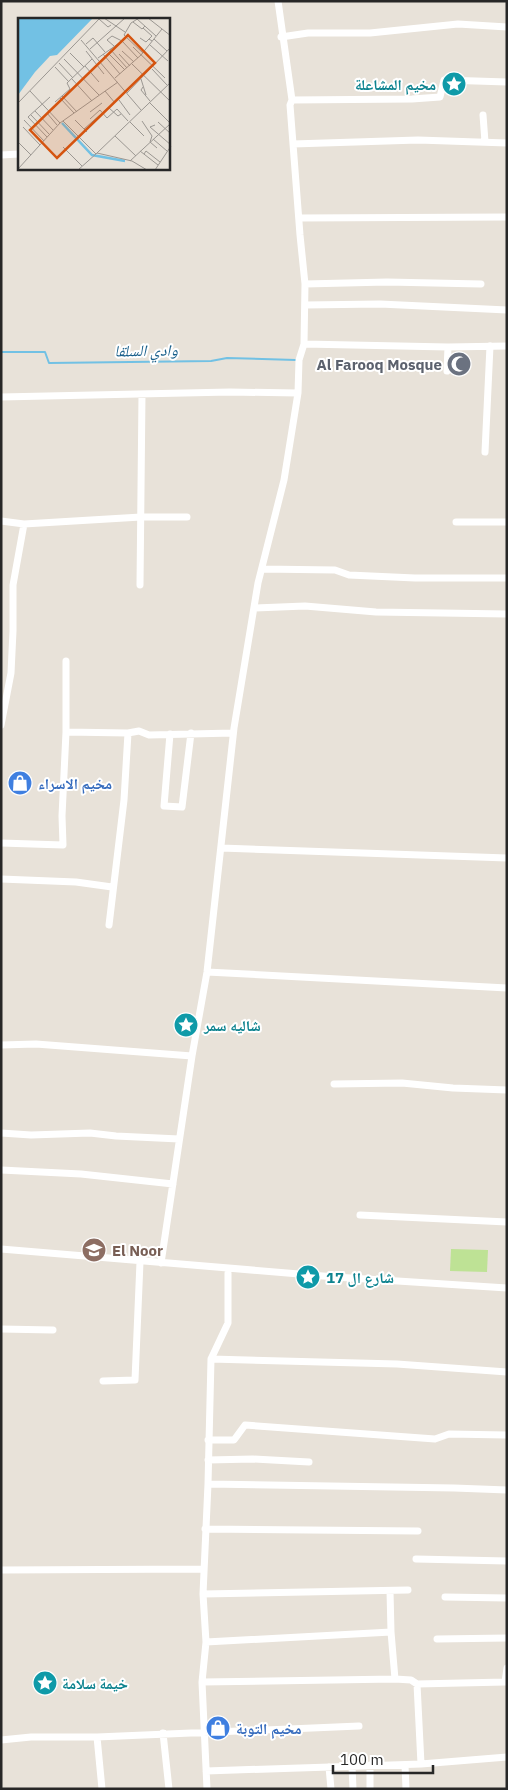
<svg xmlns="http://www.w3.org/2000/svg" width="508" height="1790" viewBox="0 0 508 1790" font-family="'IBM Plex Sans','Noto Naskh Arabic',sans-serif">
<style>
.pitch{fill:#bee295}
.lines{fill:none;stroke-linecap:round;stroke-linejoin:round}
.stream{stroke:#72c1e4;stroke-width:2}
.minor{stroke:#fff;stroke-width:7}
.labels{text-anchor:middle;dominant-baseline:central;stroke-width:4;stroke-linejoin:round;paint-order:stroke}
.culture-label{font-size:15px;font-weight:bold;fill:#0d838f;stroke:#fff;text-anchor:start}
.worship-label{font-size:15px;font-weight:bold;fill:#5b616d;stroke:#fff;text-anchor:end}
.shop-label{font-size:15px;font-weight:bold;fill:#366cbe;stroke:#fff;text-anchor:start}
.education-label{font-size:15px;font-weight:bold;fill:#785e54;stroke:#fff;text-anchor:start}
.water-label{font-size:16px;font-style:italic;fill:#175e8a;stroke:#fff}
.inset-river{fill:none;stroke:#72c1e4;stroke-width:2.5}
.inset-road{fill:none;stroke:#9b9792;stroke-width:1}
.view{fill:#d5540f;fill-opacity:0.15;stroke:#d5540f;stroke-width:2.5}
.inset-edge{fill:none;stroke:#272727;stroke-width:2.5}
</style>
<rect width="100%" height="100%" fill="#e8e2d9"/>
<path class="pitch" d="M 451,1249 L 488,1250 L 487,1272 L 450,1271 Z"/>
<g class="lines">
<path class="stream" d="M 1,352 L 45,352 L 49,363 L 211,361 L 227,358 L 296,360"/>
<path class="minor" d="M 281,37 L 308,33 L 370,33 L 458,24 L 507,27
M 292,100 L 412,99 L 440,97 L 444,80 L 507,82
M 483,115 L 485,142
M 293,144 L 418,140 L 507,143
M 1,155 L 19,154
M 299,218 L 507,217
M 305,284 L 387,282 L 481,284
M 305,305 L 380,304 L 507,310
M 304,344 L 448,347 L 507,346
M 447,371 L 448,347
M 1,397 L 230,392 L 298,393
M 485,452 L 490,346
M 1,521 L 24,524 L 141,517 L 187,517
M 456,522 L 507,522
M 262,569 L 335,570 L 349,575 L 415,578 L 507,578
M 140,585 L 142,394
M 255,608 L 305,606 L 376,612 L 507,614
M 1,725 L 11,673 L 13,631 L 13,585 L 24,524
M 66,732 L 128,733 L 139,731 L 149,735 L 233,733
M 170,734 L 164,806 L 182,807 L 191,733
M 1,843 L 63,845 L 62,816 L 66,732 L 66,661
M 221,848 L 507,858
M 1,879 L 76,882 L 112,887
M 109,925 L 124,800 L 128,733
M 207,972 L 507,988
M 1,1045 L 36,1044 L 192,1056
M 334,1084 L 402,1083 L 453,1088 L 507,1090
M 1,1133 L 31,1135 L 90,1133 L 116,1136 L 179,1139
M 1,1170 L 81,1174 L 173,1184
M 360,1215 L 507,1222
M 1,1249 L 335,1277 L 507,1288
M 161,1263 L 192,1056 L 207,972 L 234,728 L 258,583 L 284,480 L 298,393 L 299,360 L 304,344 L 305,284 L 300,235 L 290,105 L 292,100 L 278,1
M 1,1329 L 53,1330
M 211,1359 L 397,1364 L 507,1372
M 103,1381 L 135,1380 L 140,1262
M 208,1440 L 234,1440 L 245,1425 L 435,1439 L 449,1434 L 506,1435
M 208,1460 L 253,1459 L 309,1462
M 208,1484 L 454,1488 L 507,1490
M 205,1529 L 418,1531
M 416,1559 L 507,1561
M 1,1570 L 204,1569
M 390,1591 L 391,1632 L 395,1679
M 203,1594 L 408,1590
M 445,1597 L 507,1598
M 437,1639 L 507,1638
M 206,1642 L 391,1632
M 507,1668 L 505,1682 L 507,1682
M 202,1682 L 395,1679 L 411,1680 L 417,1684 L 505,1682
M 417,1684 L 421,1764
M 163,1733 L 169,1789
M 97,1737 L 102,1789
M 1,1740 L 31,1737 L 97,1737 L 359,1726
M 370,1765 L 370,1789
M 405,1765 L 406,1789
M 352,1766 L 353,1789
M 329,1767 L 331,1789
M 206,1771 L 421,1764 L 507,1757
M 207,1789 L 202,1682 L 206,1642 L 203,1594 L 208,1484 L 211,1359 L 228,1323 L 228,1273"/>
</g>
<defs>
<symbol id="sight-disc" viewBox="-11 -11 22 22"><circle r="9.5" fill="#0f9aa8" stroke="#fff"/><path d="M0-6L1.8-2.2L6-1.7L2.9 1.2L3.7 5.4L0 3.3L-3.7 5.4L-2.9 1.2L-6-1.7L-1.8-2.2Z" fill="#fff"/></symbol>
<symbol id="mosque-disc" viewBox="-11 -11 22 22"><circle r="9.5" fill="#6b7280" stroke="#fff"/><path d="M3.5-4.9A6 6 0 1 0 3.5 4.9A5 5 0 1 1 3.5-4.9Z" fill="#fff"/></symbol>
<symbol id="shop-disc" viewBox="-11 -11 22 22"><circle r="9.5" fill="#3f7fe0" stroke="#fff"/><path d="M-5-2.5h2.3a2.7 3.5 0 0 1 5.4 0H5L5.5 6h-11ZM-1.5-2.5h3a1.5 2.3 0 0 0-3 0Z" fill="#fff"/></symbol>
<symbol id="school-disc" viewBox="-11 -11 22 22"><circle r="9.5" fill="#8d6e63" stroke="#fff"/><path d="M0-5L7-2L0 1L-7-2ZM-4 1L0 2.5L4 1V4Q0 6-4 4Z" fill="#fff"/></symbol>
</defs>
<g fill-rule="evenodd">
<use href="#sight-disc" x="440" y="70" width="28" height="28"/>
<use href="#mosque-disc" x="445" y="350" width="28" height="28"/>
<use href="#shop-disc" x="6" y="769" width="28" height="28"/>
<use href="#sight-disc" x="172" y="1011" width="28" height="28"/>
<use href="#school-disc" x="80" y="1236" width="28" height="28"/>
<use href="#sight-disc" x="294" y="1263" width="28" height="28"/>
<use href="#sight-disc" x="31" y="1669" width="28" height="28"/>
<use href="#shop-disc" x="204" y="1714" width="28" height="28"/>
</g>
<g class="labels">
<g class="culture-label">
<text x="436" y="84" text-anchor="end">مخيم المشاعلة</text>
<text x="204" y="1025">شاليه سمر</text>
<text x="326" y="1277">شارع ال 17</text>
<text x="62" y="1683">خيمة سلامة</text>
</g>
<g class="worship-label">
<text x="442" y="364">Al Farooq Mosque</text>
</g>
<g class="shop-label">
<text x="38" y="783">مخيم الاسراء</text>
<text x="236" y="1728">مخيم التوبة</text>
</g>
<g class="education-label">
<text x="112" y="1250">El Noor</text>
</g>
<g class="water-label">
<text transform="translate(146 350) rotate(-1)">وادي السلقا</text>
</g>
</g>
<g transform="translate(18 18)">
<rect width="152" height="152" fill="#e8e2d9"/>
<path d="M 0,0 L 75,0 L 39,37 L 32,38 L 17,54 L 0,77 Z" fill="#72c1e4"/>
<path class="inset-river" d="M 44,105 L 74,137 L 107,143"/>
<path class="inset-road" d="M 86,0 L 107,14M 121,0 L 113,5 L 106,17 L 125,35M 130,0 L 153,18M 81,1 L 90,9 L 93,7M 119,1 L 138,18M 115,4 L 124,11 L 127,8M 125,10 L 134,18 L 131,21M 122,20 L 128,24 L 131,21 L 134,23M 136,21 L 149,33M 63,22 L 123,92M 104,23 L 120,40M 68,26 L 75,20 L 87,34M 132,27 L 150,43M 115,29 L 147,60M 72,31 L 107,0M 92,31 L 109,50M 68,33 L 86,56M 104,33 L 116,44M 52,35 L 66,49M 85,36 L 102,56M 91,36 L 107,52M 101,36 L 112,48M 80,40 L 104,23 L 94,18 L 89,22 L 96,28M 46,41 L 81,77M 41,45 L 55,60M 114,46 L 153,84M 67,48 L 81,64M 37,49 L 51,64M 134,51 L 149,67M 97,60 L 123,37 L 144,11M 54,61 L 74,83M 123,61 L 128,77M 125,69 L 123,72 L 132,83M 12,73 L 42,105M 87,73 L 97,85M 109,75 L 153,29M 44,78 L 59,94M 42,80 L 56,95M 101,82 L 112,97M 37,84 L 52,71 L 49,65 L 74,41M 131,84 L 153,106M 0,85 L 82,0M 91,90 L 100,98 L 103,96M 17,93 L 35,112M 72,94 L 84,85M 29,95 L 39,107M 13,97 L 31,116M 72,101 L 82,92 L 89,100 L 99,91 L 110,103M 6,102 L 26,123M 57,102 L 69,114M 45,103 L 78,136M 124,103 L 134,118 L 132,124 L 139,130M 112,104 L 126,118M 140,104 L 153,116M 137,107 L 132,109 L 153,127M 5,109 L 22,127M 66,111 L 108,74M 97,118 L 118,138M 29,119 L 10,99 L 32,79M 135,121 L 149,133M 0,124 L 13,137M 45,129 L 64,148M 122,133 L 140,147M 79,135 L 114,143 L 129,152M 79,135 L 153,64M 126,136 L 128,133 L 142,144M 112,143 L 152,106M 0,151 L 42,105 L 100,64M 60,152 L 79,135M 137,152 L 153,128"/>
<path class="view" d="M 110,17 L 137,45 L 39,140 L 12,112 Z"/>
<rect width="152" height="152" class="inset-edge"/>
</g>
<rect width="508" height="1790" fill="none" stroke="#272727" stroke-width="5"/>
<path d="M333 1765v8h100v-8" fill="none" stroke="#272727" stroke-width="2.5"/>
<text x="340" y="1765" font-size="15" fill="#272727" stroke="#ffffff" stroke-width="4" paint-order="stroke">100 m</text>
</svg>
